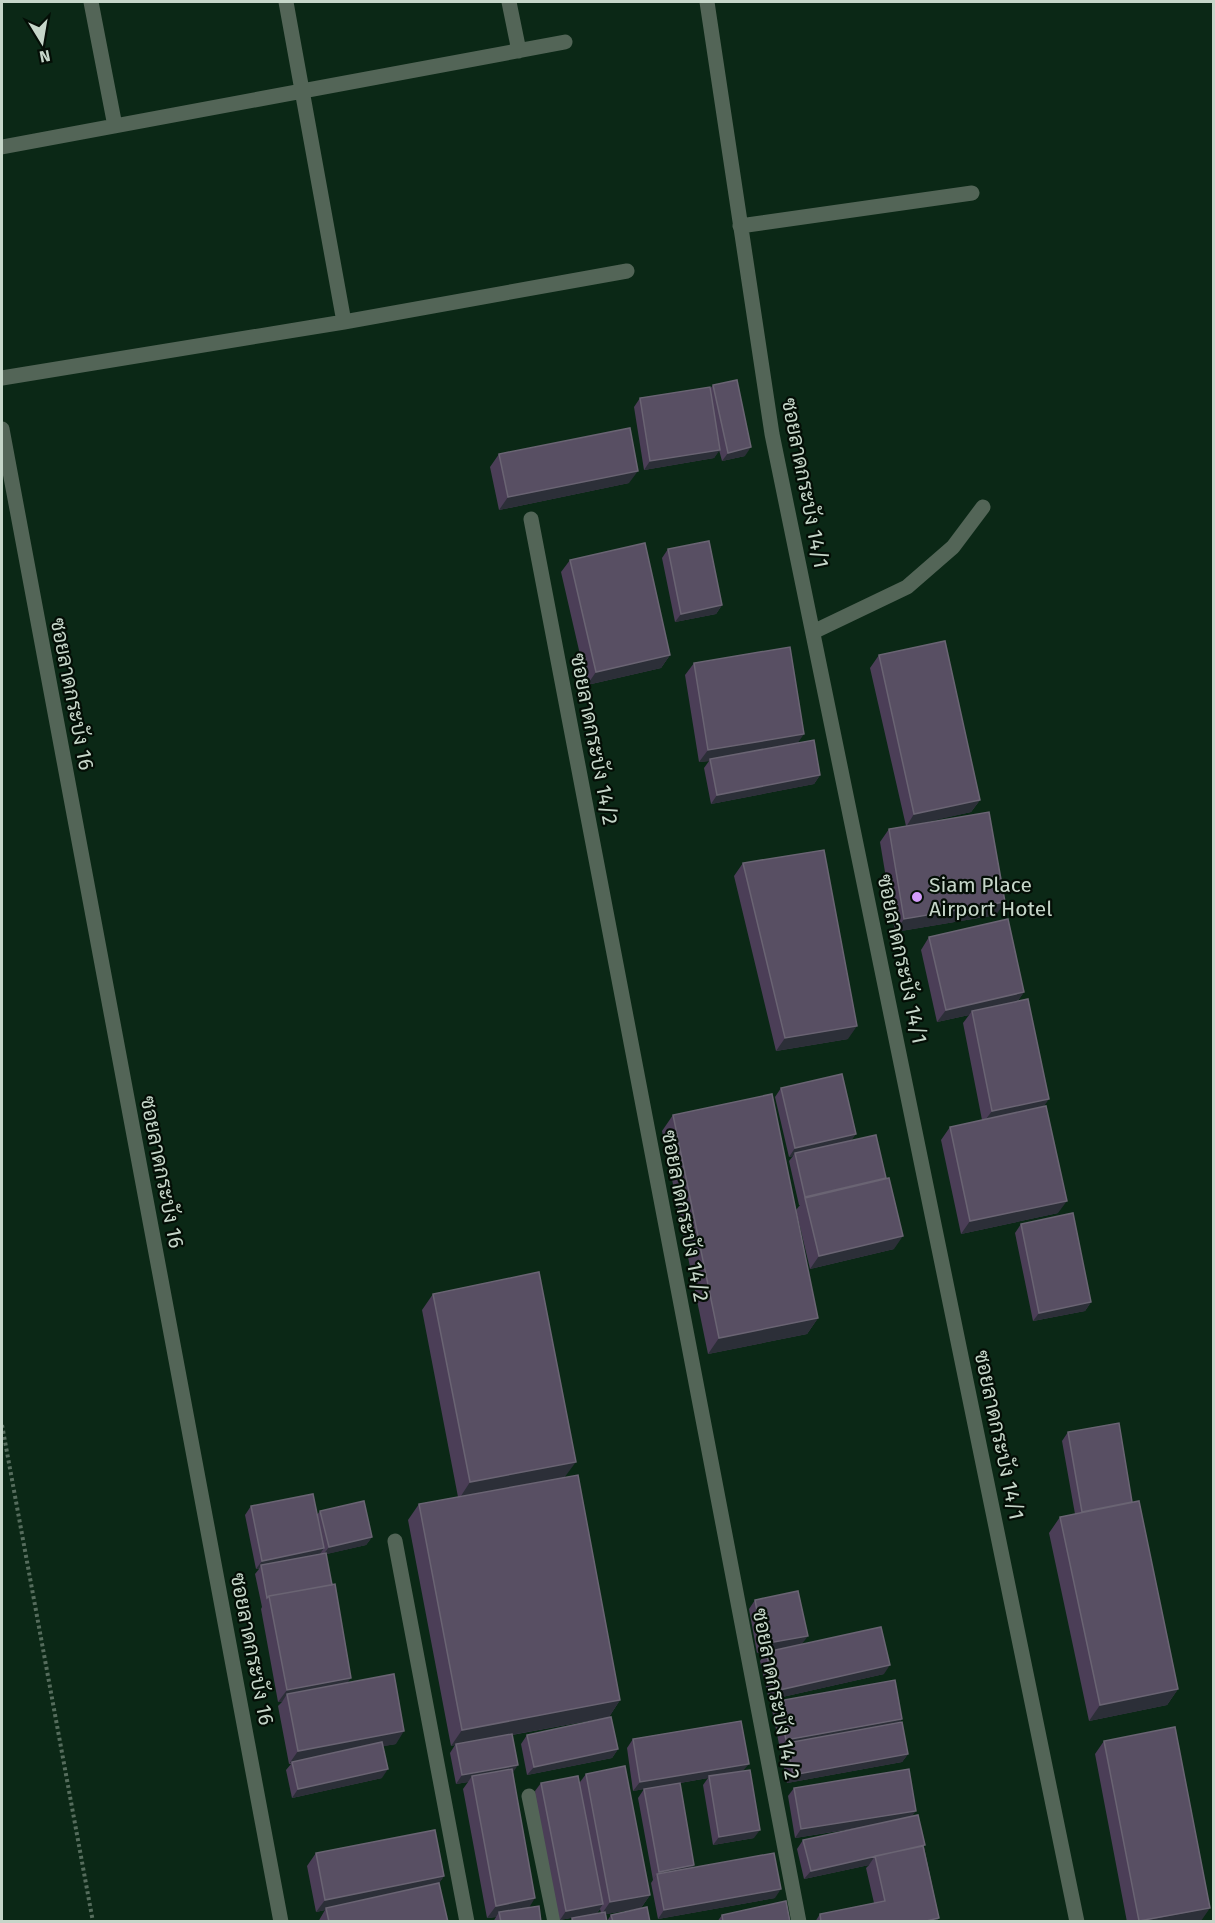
<svg xmlns="http://www.w3.org/2000/svg" width="1215" height="1923" viewBox="0 0 1215 1923" font-family="'Fira Sans',Sarabun,sans-serif">
<style>
.lines{fill:none;stroke-linecap:round;stroke-linejoin:round}
.path{stroke:#566d5d;stroke-width:4;stroke-dasharray:3 3;stroke-linecap:butt}
.minor{stroke:#536557;stroke-width:15}
.wall{fill:#4b3e57}
.shaded-wall{fill:#2c2f38}
.building{fill:#584f63;stroke:#6a6473;stroke-width:1.5}
.poi-dot{fill:#d49cfb;stroke:#040e06;stroke-width:2}
.labels{text-anchor:middle;dominant-baseline:central;stroke-width:4.5;stroke-linejoin:round;paint-order:stroke}
.street-label{font-size:21px;fill:#c6d6c9;stroke:#040e06}
.poi-label{font-size:21px;fill:#c6d6c9;stroke:#040e06;text-anchor:start}
</style>
<rect width="100%" height="100%" fill="#0b2816"/>
<g class="lines">
<path class="path" d="M 2,1425 L 93,1922"/>
<path class="minor" d="M 91,2 L 115,126
M 286,2 L 344,322
M 509,2 L 519,51
M 707,2 L 772,434 L 1077,1922
M 2,147 L 565,42
M 740,226 L 972,193
M 2,378 L 344,322 L 627,271
M 2,429 L 281,1922
M 531,519 L 799,1922
M 813,632 L 907,587 L 953,547 L 983,507
M 395,1541 L 467,1922
M 529,1796 L 555,1922"/>
</g>
<path class="wall" d="M 713,385 L 745,456 L 722,461 L 719,450 L 714,458 L 644,470 L 634,407 L 640,398 L 710,389 Z
M 499,454 L 629,483 L 499,510 L 490,467 Z
M 668,549 L 722,605 L 716,614 L 675,622 L 662,558 Z
M 570,560 L 670,655 L 661,668 L 587,685 L 561,572 Z
M 879,655 L 980,800 L 971,812 L 911,825 L 996,915 L 895,932 L 880,842 L 889,829 L 906,826 L 870,668 Z
M 694,663 L 798,742 L 820,775 L 814,784 L 711,804 L 704,768 L 709,761 L 699,762 L 685,675 Z
M 743,863 L 848,1039 L 776,1051 L 734,876 Z
M 929,937 L 1024,992 L 1017,1002 L 1043,1107 L 1058,1213 L 961,1234 L 941,1140 L 950,1127 L 982,1120 L 963,1023 L 969,1015 L 937,1022 L 921,950 Z
M 781,1088 L 856,1134 L 851,1140 L 894,1249 L 810,1269 L 796,1210 L 800,1205 L 799,1205 L 789,1161 L 793,1156 L 789,1157 L 775,1097 Z
M 673,1115 L 818,1318 L 807,1334 L 708,1354 L 662,1131 Z
M 1021,1224 L 1091,1302 L 1085,1311 L 1033,1321 L 1015,1233 Z
M 433,1294 L 565,1477 L 620,1700 L 609,1717 L 512,1735 L 513,1772 L 529,1907 L 541,1922 L 493,1922 L 496,1917 L 487,1918 L 463,1789 L 468,1782 L 456,1784 L 450,1753 L 455,1745 L 451,1746 L 408,1520 L 419,1504 L 458,1497 L 422,1310 Z
M 1068,1432 L 1132,1502 L 1178,1689 L 1167,1705 L 1089,1721 L 1049,1533 L 1060,1517 L 1075,1514 L 1062,1441 Z
M 251,1506 L 317,1515 L 320,1511 L 372,1537 L 366,1545 L 326,1554 L 348,1682 L 396,1744 L 383,1746 L 382,1778 L 292,1798 L 286,1770 L 291,1764 L 289,1764 L 278,1706 L 282,1702 L 278,1702 L 261,1609 L 262,1607 L 255,1574 L 259,1569 L 256,1569 L 245,1515 Z
M 755,1600 L 802,1644 L 757,1653 L 749,1609 Z
M 766,1652 L 884,1674 L 769,1700 L 760,1661 Z
M 778,1701 L 902,1719 L 900,1722 L 908,1754 L 902,1762 L 787,1783 L 781,1752 L 783,1748 L 780,1749 L 772,1710 Z
M 527,1735 L 618,1749 L 612,1758 L 527,1775 L 521,1744 Z
M 633,1739 L 744,1771 L 754,1838 L 713,1845 L 703,1785 L 708,1778 L 680,1783 L 694,1865 L 692,1868 L 775,1898 L 658,1919 L 651,1883 L 653,1880 L 638,1798 L 644,1789 L 665,1785 L 633,1791 L 627,1748 Z
M 1104,1741 L 1201,1921 L 1127,1922 L 1095,1754 Z
M 586,1774 L 650,1895 L 641,1908 L 606,1914 L 607,1921 L 611,1915 L 650,1922 L 570,1922 L 572,1918 L 601,1913 L 600,1909 L 597,1913 L 560,1920 L 535,1791 L 541,1783 L 580,1782 Z
M 794,1788 L 912,1816 L 924,1847 L 939,1918 L 936,1922 L 815,1922 L 820,1914 L 874,1903 L 866,1868 L 869,1865 L 804,1879 L 797,1849 L 803,1840 L 864,1827 L 795,1838 L 788,1796 Z
M 316,1853 L 444,1876 L 439,1883 L 448,1922 L 318,1922 L 325,1910 L 316,1912 L 307,1866 Z
M 722,1915 L 790,1922 L 717,1922 Z"/>
<path class="shaded-wall" d="M 751,447 L 745,456 L 722,461 L 728,453 Z
M 720,450 L 714,458 L 644,470 L 650,461 Z
M 638,471 L 629,483 L 499,510 L 508,497 Z
M 722,605 L 716,614 L 675,622 L 681,614 Z
M 670,655 L 661,668 L 587,685 L 596,672 Z
M 804,734 L 795,747 L 710,759 L 709,761 L 699,762 L 708,750 Z
M 820,775 L 814,784 L 711,804 L 717,795 Z
M 980,800 L 971,812 L 906,827 L 914,814 Z
M 1005,902 L 996,915 L 895,932 L 904,919 Z
M 1024,992 L 1015,1005 L 972,1011 L 969,1015 L 937,1022 L 946,1010 Z
M 857,1026 L 848,1039 L 776,1051 L 785,1038 Z
M 1049,1099 L 1040,1112 L 983,1123 L 992,1111 Z
M 856,1134 L 850,1142 L 795,1153 L 793,1156 L 789,1157 L 795,1148 Z
M 1067,1201 L 1058,1213 L 961,1234 L 970,1221 Z
M 903,1236 L 894,1249 L 810,1269 L 819,1256 Z
M 1091,1302 L 1085,1311 L 1033,1321 L 1039,1313 Z
M 818,1318 L 807,1334 L 708,1354 L 719,1338 Z
M 576,1462 L 564,1478 L 459,1499 L 470,1482 Z
M 372,1537 L 366,1545 L 323,1555 L 329,1547 Z
M 324,1548 L 318,1557 L 261,1565 L 259,1569 L 256,1569 L 262,1561 Z
M 808,1636 L 802,1644 L 757,1653 L 763,1644 Z
M 890,1665 L 884,1674 L 769,1700 L 775,1691 Z
M 351,1678 L 342,1690 L 287,1694 L 282,1702 L 278,1702 L 287,1690 Z
M 1178,1689 L 1167,1705 L 1089,1721 L 1100,1705 Z
M 620,1700 L 609,1717 L 456,1745 L 456,1744 L 455,1745 L 451,1746 L 462,1730 Z
M 902,1719 L 896,1728 L 787,1743 L 783,1748 L 780,1749 L 786,1740 Z
M 404,1731 L 396,1744 L 292,1763 L 292,1762 L 289,1764 L 298,1751 Z
M 618,1749 L 612,1758 L 527,1775 L 534,1767 Z
M 908,1754 L 902,1762 L 787,1783 L 793,1775 Z
M 749,1764 L 742,1772 L 709,1776 L 708,1778 L 633,1791 L 640,1782 Z
M 518,1765 L 512,1774 L 472,1776 L 468,1782 L 456,1784 L 462,1775 Z
M 388,1769 L 382,1778 L 292,1798 L 298,1789 Z
M 916,1811 L 910,1819 L 795,1838 L 801,1829 Z
M 760,1830 L 754,1838 L 713,1845 L 719,1837 Z
M 875,1856 L 869,1865 L 804,1879 L 811,1871 Z
M 694,1865 L 688,1874 L 657,1874 L 653,1880 L 659,1872 Z
M 444,1876 L 435,1889 L 326,1908 L 325,1910 L 316,1912 L 325,1900 Z
M 781,1889 L 775,1898 L 658,1919 L 664,1910 Z
M 650,1895 L 641,1908 L 601,1915 L 610,1902 Z
M 535,1898 L 527,1911 L 499,1912 L 496,1917 L 487,1918 L 496,1906 Z
M 603,1904 L 597,1913 L 560,1920 L 566,1911 Z
M 1210,1908 L 1201,1921 L 1138,1922 Z
M 939,1918 L 936,1922 L 922,1922 Z"/>
<path class="building" d="M 737,380 L 751,447 L 728,453 L 713,385 Z
M 710,387 L 720,450 L 650,461 L 640,398 Z
M 630,428 L 638,471 L 508,497 L 499,454 Z
M 709,541 L 722,605 L 681,614 L 668,549 Z
M 645,543 L 670,655 L 596,672 L 570,560 Z
M 945,641 L 980,800 L 914,814 L 879,655 Z
M 790,647 L 804,734 L 708,750 L 694,663 Z
M 814,740 L 820,775 L 717,795 L 710,759 Z
M 989,812 L 1005,902 L 904,919 L 889,829 Z
M 824,850 L 857,1026 L 785,1038 L 743,863 Z
M 1008,919 L 1024,992 L 946,1010 L 929,937 Z
M 1028,999 L 1049,1099 L 992,1111 L 972,1011 Z
M 842,1074 L 856,1134 L 795,1148 L 781,1088 Z
M 772,1094 L 818,1318 L 719,1338 L 673,1115 Z
M 1046,1106 L 1067,1201 L 970,1221 L 950,1127 Z
M 876,1135 L 886,1178 L 805,1197 L 795,1153 Z
M 889,1178 L 903,1236 L 819,1256 L 805,1198 Z
M 1073,1213 L 1091,1302 L 1039,1313 L 1021,1224 Z
M 539,1272 L 576,1462 L 470,1482 L 433,1294 Z
M 1119,1423 L 1132,1502 L 1082,1512 L 1068,1432 Z
M 578,1475 L 620,1700 L 462,1730 L 419,1504 Z
M 313,1494 L 324,1548 L 262,1561 L 251,1506 Z
M 364,1501 L 372,1537 L 329,1547 L 320,1511 Z
M 1139,1501 L 1178,1689 L 1100,1705 L 1060,1517 Z
M 326,1553 L 332,1585 L 269,1596 L 267,1598 L 261,1565 Z
M 335,1584 L 351,1678 L 287,1690 L 269,1596 Z
M 798,1591 L 808,1636 L 763,1644 L 755,1600 Z
M 881,1627 L 890,1665 L 775,1691 L 766,1652 Z
M 394,1674 L 404,1731 L 298,1751 L 287,1694 Z
M 895,1680 L 902,1719 L 786,1740 L 778,1701 Z
M 611,1717 L 618,1749 L 534,1767 L 527,1735 Z
M 741,1721 L 749,1764 L 640,1782 L 633,1739 Z
M 902,1722 L 908,1754 L 793,1775 L 787,1743 Z
M 1175,1727 L 1210,1908 L 1139,1921 L 1104,1741 Z
M 512,1734 L 518,1765 L 462,1775 L 456,1744 Z
M 382,1742 L 388,1769 L 298,1789 L 292,1762 Z
M 625,1766 L 650,1895 L 610,1902 L 586,1774 Z
M 512,1769 L 535,1898 L 496,1906 L 472,1776 Z
M 909,1769 L 916,1811 L 801,1829 L 794,1788 Z
M 750,1770 L 760,1830 L 719,1837 L 709,1776 Z
M 578,1776 L 603,1904 L 566,1911 L 541,1783 Z
M 680,1783 L 694,1865 L 659,1872 L 644,1789 Z
M 918,1815 L 925,1845 L 811,1871 L 803,1840 Z
M 435,1830 L 444,1876 L 325,1900 L 316,1853 Z
M 923,1846 L 939,1918 L 922,1922 L 821,1922 L 820,1914 L 885,1901 L 875,1856 Z
M 774,1853 L 781,1889 L 664,1910 L 657,1874 Z
M 439,1883 L 448,1922 L 329,1922 L 326,1908 Z
M 786,1901 L 790,1922 L 723,1922 L 722,1915 Z
M 539,1906 L 541,1922 L 501,1922 L 499,1912 Z
M 647,1907 L 650,1922 L 613,1922 L 611,1915 Z
M 605,1912 L 607,1922 L 573,1922 L 572,1918 Z"/>
<circle class="poi-dot" cx="917" cy="897" r="6"/>
<g class="labels">
<g class="street-label">
<text transform="translate(805 483) rotate(79)">ซอยลาดกระบัง 14/1</text>
<text transform="translate(72 694) rotate(79)">ซอยลาดกระบัง 16</text>
<text transform="translate(594 739) rotate(79)">ซอยลาดกระบัง 14/2</text>
<text transform="translate(902 959) rotate(78)">ซอยลาดกระบัง 14/1</text>
<text transform="translate(162 1172) rotate(79)">ซอยลาดกระบัง 16</text>
<text transform="translate(685 1216) rotate(79)">ซอยลาดกระบัง 14/2</text>
<text transform="translate(999 1435) rotate(78)">ซอยลาดกระบัง 14/1</text>
<text transform="translate(252 1649) rotate(79)">ซอยลาดกระบัง 16</text>
<text transform="translate(776 1694) rotate(79)">ซอยลาดกระบัง 14/2</text>
</g>
<g class="poi-label">
<text x="929" y="885">Siam Place<tspan x="929" dy="24">Airport Hotel</tspan></text>
</g>
</g>
<rect width="1215" height="1923" fill="none" stroke="#c6d6c9" stroke-width="6"/>
<g transform="translate(42 42) rotate(169)" stroke="#040e06" stroke-width="4.5" paint-order="stroke">
<path d="M0-4.5L10 22L0 15L-10 22Z" fill="#c6d6c9"/>
<text y="-9" font-size="16" font-weight="bold" text-anchor="middle" fill="#c6d6c9">N</text>
</g>
</svg>
